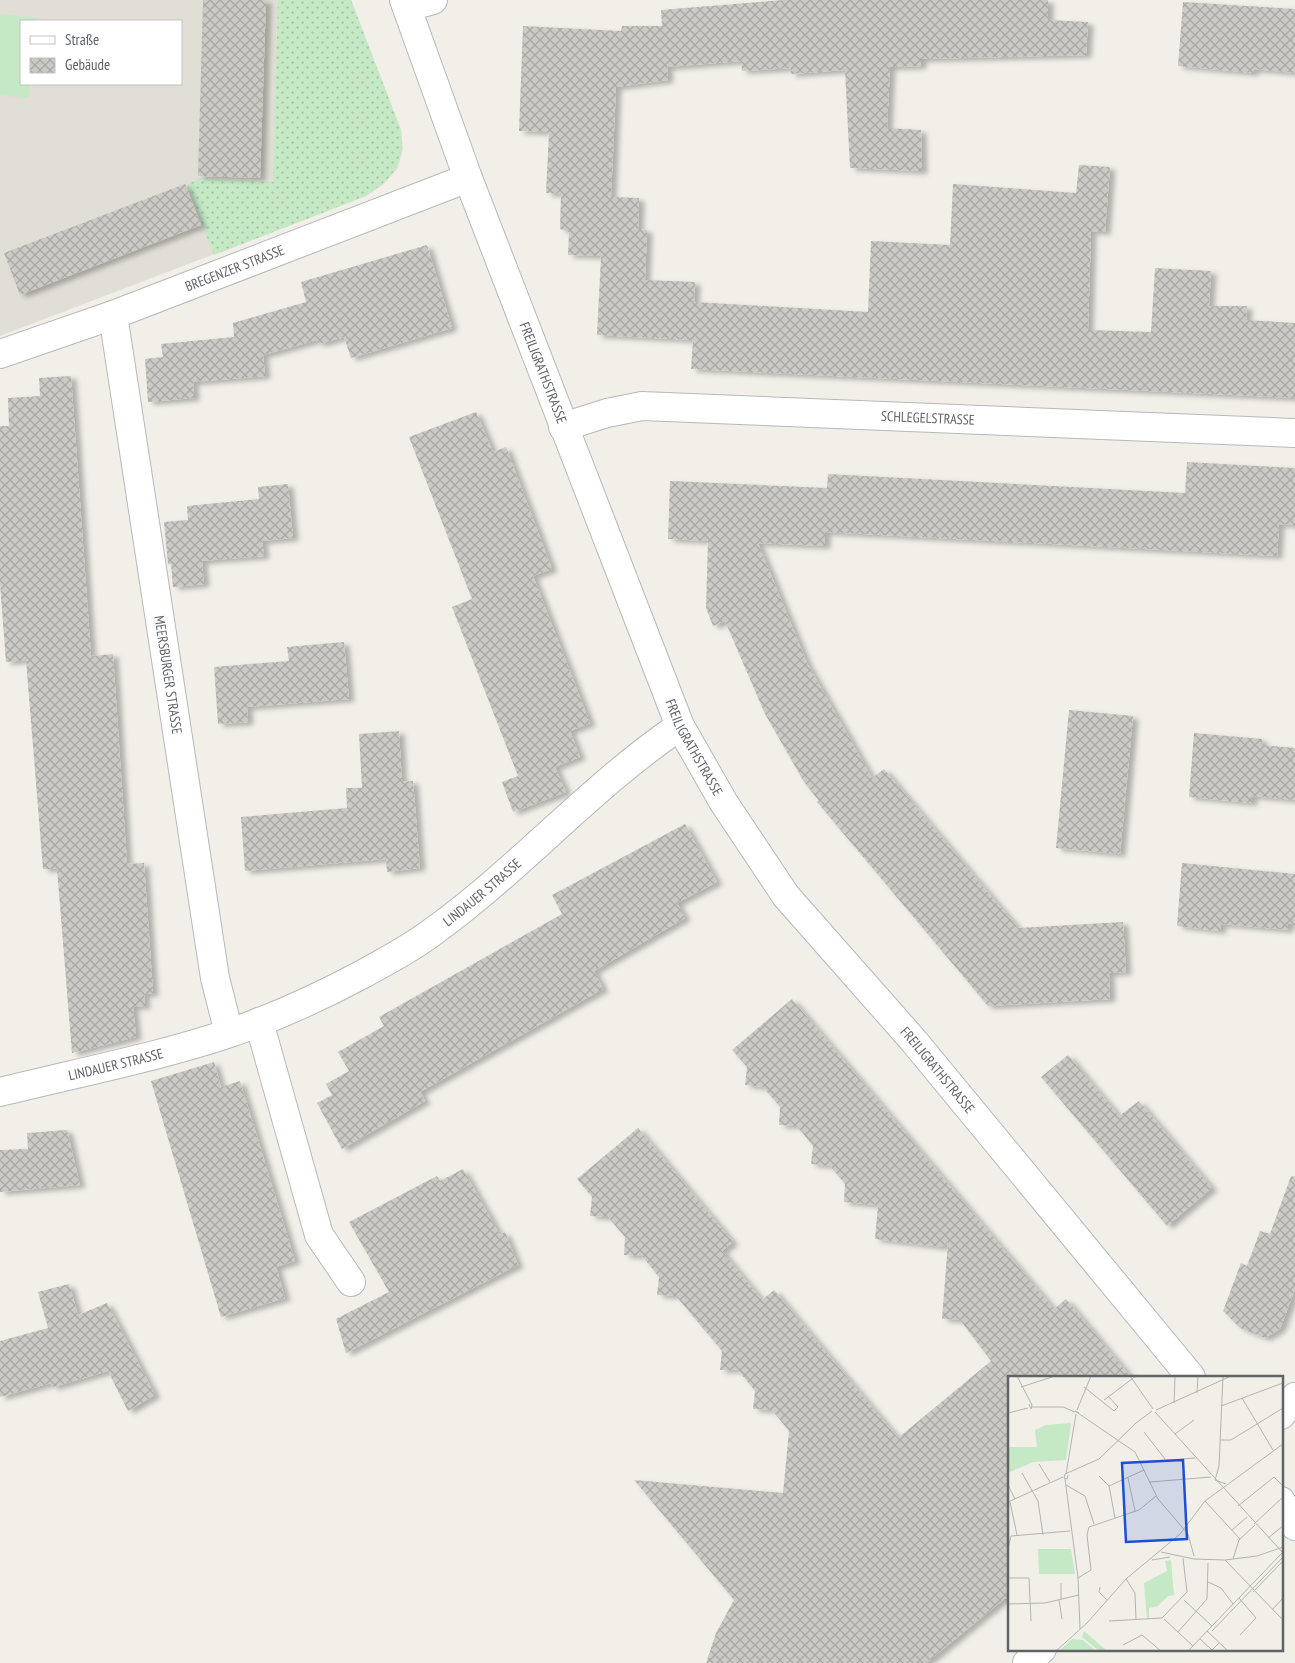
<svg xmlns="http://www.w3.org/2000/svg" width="1295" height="1663" viewBox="0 0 1295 1663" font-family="'PT Sans Narrow',sans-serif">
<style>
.education{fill:#e1ded6;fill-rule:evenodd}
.grass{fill:url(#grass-dots)}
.pitch{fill:#c5e8c5}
.building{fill:url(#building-cross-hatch);filter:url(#shadow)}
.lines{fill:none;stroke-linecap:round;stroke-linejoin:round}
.minor-casing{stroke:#b5b8bc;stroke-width:30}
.secondary-casing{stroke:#b6babf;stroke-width:30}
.minor{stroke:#fff;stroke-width:28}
.secondary{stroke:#fff;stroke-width:28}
.labels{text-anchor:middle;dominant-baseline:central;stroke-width:4;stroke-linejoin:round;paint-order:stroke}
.street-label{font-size:14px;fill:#5f6368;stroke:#fff}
.inset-road{fill:none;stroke:#b3b3b1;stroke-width:1}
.view{fill:#1d4ed8;fill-opacity:0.15;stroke:#1d4ed8;stroke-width:2.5}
.inset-edge{fill:none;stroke:#5f6368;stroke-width:2.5}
</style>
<defs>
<pattern id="grass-dots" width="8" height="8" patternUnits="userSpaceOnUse" patternTransform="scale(1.25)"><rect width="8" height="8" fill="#c5e8c5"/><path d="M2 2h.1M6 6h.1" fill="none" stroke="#a3c0a4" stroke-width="1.8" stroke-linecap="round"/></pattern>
<pattern id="building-cross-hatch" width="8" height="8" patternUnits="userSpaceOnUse" patternTransform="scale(1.25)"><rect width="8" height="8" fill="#cccac5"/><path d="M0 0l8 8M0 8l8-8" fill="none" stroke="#a9a8a4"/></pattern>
<filter id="shadow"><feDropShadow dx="5.5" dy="3" stdDeviation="2.5" flood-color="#0004"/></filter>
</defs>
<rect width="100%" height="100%" fill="#f1efe8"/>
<path class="education" d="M 0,0 L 351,0 L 401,130 L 403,149 L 398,168 L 384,184 L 366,196 L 0,336 ZM 21,21 L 181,21 L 181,84 L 21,84 Z"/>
<path class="grass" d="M 278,0 L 351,0 L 401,130 C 405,165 394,176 366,196 L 214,255 L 187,185 L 200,178 L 273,182 Z"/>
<path class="pitch" d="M 0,14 L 37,18 L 36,21 L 21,21 L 21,84 L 30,84 L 28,98 L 0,95 Z"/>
<path class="building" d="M 203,0 L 266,0 L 260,178 L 198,176 Z
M 783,0 L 1048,0 L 1048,20 L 1088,22 L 1086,55 L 921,59 L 921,66 L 890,67 L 887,128 L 921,130 L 922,171 L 850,168 L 845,70 L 791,74 L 791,68 L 742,71 L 741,61 L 667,67 L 668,80 L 616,87 L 611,197 L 639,198 L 638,229 L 647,230 L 645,280 L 695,282 L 694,302 L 868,312 L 871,241 L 950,245 L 953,184 L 1076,193 L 1079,165 L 1110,167 L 1105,232 L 1091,231 L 1088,330 L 1151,332 L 1155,268 L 1211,271 L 1209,306 L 1247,306 L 1246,320 L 1295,323 L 1295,398 L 691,369 L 693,340 L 597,335 L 601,256 L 568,255 L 569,232 L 560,229 L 561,194 L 546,193 L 549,132 L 519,131 L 523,26 L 621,31 L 622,26 L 662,26 L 661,10 Z
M 1183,2 L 1295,9 L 1295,73 L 1254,69 L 1254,73 L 1178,66 Z
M 185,184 L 201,225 L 20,295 L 4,253 Z
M 427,245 L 452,328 L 351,358 L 344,337 L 319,344 L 317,340 L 263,355 L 265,376 L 193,382 L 194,398 L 148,402 L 145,359 L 163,357 L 161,344 L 234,337 L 233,323 L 306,302 L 301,282 Z
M 71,376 L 91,656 L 113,654 L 127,864 L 144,863 L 153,993 L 144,994 L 145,1006 L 133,1007 L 136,1037 L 72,1053 L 57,869 L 43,869 L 26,660 L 6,662 L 0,584 L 0,426 L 9,426 L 8,398 L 40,396 L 39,378 Z
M 476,412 L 493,452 L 506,447 L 552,569 L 533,576 L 590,723 L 570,731 L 580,757 L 555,767 L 566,792 L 513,812 L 502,782 L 518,776 L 452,607 L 472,599 L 409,437 Z
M 1187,462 L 1295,468 L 1295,525 L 1279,524 L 1277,556 L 825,532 L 825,546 L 758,543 L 807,663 L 872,778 L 884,769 L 1018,928 L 1123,922 L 1126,972 L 1109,973 L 1110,999 L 988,1006 L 817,802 L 819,801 L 804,782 L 765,714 L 725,621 L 713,626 L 706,608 L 708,541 L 668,539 L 670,481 L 827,488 L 828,474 L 1185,493 Z
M 288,484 L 293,538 L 262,541 L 264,556 L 202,561 L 204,584 L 173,587 L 171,564 L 168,564 L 164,522 L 188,520 L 187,506 L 259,499 L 258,487 Z
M 344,642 L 349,699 L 247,707 L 248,722 L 218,724 L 214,667 L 289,661 L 287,647 Z
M 1069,710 L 1133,716 L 1120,854 L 1056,848 Z
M 399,731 L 402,782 L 413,781 L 420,868 L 387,872 L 386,859 L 245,871 L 241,817 L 347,808 L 346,788 L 362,788 L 359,734 Z
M 1194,733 L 1262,739 L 1262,745 L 1295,748 L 1295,800 L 1252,796 L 1252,803 L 1189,797 Z
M 685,824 L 717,882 L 677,903 L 685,918 L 594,971 L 603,989 L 420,1092 L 425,1101 L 342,1149 L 317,1103 L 332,1095 L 326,1084 L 349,1071 L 338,1052 L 384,1026 L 379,1017 L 562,914 L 552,895 Z
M 1182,863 L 1295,874 L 1295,924 L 1288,923 L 1288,930 L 1221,924 L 1220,931 L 1177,926 Z
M 792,999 L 1054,1309 L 1066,1299 L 1131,1377 L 1009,1377 L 1009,1595 L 926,1663 L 706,1663 L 716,1633 L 734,1600 L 634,1480 L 783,1493 L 789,1431 L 772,1410 L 753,1409 L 755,1391 L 738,1370 L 720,1370 L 722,1351 L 676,1296 L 657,1295 L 659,1277 L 642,1256 L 624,1255 L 625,1237 L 608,1217 L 590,1216 L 592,1197 L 577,1179 L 638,1128 L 733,1242 L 722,1251 L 762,1300 L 774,1290 L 898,1438 L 991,1361 L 960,1320 L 942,1319 L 948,1242 L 942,1247 L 875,1239 L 878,1205 L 844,1202 L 845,1184 L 830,1166 L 811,1164 L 813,1146 L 797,1126 L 779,1125 L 780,1107 L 763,1087 L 745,1085 L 747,1067 L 732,1050 Z
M 1068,1055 L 1119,1116 L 1139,1101 L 1212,1188 L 1167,1226 L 1041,1077 Z
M 214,1062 L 221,1087 L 240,1081 L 295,1261 L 276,1267 L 285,1298 L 221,1317 L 151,1081 Z
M 67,1130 L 80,1185 L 0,1192 L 0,1150 L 28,1149 L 27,1133 Z
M 463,1169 L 500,1235 L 505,1232 L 518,1265 L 346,1353 L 336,1319 L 389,1292 L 349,1222 L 437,1176 L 440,1181 Z
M 1291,1176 L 1295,1177 L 1295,1289 L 1280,1329 L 1265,1338 L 1240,1328 L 1223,1311 L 1241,1263 L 1247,1266 L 1260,1231 L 1270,1234 Z
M 69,1284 L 78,1315 L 107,1303 L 155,1395 L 128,1411 L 108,1371 L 53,1387 L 51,1383 L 0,1397 L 0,1341 L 48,1328 L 38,1292 Z"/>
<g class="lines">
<defs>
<g id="minor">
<path id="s1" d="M 404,0 L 468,178 L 680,726 L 724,803 L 786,896 L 913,1040 L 1191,1377"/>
<path d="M 408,7 L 433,0"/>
<path id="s2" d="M 113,315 L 215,978 L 229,1033"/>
<path id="s3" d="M 0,354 L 113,315 L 468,178"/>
<path id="s4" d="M 563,427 L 607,413 L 642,406 L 1295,433"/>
<path d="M 259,1022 L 319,1235 L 351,1282"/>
<path id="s5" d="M 0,1092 C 76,1073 155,1058 230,1033 C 276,1017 320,997 363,974 C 386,961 410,949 431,933 C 519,870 590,787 680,726"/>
<path d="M 1281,1501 L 1295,1526"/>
</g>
<path id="secondary" d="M 1281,1415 L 1295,1397
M 1027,1663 L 1042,1649"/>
</defs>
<use href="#minor" class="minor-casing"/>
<use href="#secondary" class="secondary-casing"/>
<use href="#minor" class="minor"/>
<use href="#secondary" class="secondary"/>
</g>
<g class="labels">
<g class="street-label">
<text stroke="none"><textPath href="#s3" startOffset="250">BREGENZER STRASSE</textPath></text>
<text stroke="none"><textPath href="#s1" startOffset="398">FREILIGRATHSTRASSE</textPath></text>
<text stroke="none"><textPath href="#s4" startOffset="368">SCHLEGELSTRASSE</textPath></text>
<text stroke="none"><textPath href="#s2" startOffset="364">MEERSBURGER STRASSE</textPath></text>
<text stroke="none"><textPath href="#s1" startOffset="802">FREILIGRATHSTRASSE</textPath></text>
<text stroke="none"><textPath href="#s5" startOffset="528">LINDAUER STRASSE</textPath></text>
<text stroke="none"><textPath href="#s5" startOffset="119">LINDAUER STRASSE</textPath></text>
<text stroke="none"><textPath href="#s1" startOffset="1208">FREILIGRATHSTRASSE</textPath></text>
</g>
</g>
<g transform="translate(1008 1376)">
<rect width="275" height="275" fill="#f1efe8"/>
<path d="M 76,255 L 98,274 L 99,275 L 91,275 L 74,261 ZM 64,263 L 75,264 L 88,275 L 51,275 Z" fill="#c5e8c5"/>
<path d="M 63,47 L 58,84 L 25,86 L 0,97 L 0,71 L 29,71 L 27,54 L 38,49 ZM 30,173 L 63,173 L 67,198 L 31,198 ZM 163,184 L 166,219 L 160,220 L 150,230 L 141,232 L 141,243 L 139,243 L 136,207 L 159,195 L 157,185 Z" fill="#c5e8c5"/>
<path class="inset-road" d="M 9,0 L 24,29 L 23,33 L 21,28M 122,0 L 145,33M 215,0 L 211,90 L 207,104 L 218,108M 13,11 L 47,0M 76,11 L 106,35 L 110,31 L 100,20M 189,17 L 190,0M 234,22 L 265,74M 96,24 L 128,0M 166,27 L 167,0M 213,30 L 275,7M 24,31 L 55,31 L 67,36M 69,34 L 83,0M 148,34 L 223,0M 147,36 L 275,177M 0,37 L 20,32M 71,37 L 67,35 L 127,76 L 150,123 L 180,158 L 186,180M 136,56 L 157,83M 167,58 L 186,44M 212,64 L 223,64 L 275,32M 133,86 L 187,82M 31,88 L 42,106M 14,97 L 30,125 L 35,159M 58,98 L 68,38M 60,99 L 59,103 L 56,102 L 57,98 L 91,83 L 128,47 L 144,35M 91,100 L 101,110 L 107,142M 120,102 L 127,135M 57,103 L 70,202 L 72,253M 142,106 L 203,101M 0,109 L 7,123M 58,109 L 77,120 L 86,148M 101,110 L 136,94M 197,125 L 232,163M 0,126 L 55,101M 2,126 L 9,159M 230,130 L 266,101 L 275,110M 246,148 L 275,121M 224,154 L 239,141M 260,162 L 275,150M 0,172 L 3,160 L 62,155M 153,176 L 186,183 L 217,184 L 249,180 L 275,171M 225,183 L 231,164 L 247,149M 144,184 L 162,181M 217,184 L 275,244M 0,202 L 21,202 L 23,245M 70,202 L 83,194 L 79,159 L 81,151 L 131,134 L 148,120M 118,203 L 127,217 L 128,244M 200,206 L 213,212 L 225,228M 53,207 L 53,223M 92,211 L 91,216 L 99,224M 245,216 L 275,185M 231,222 L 248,242 L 232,259M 51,224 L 54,243M 176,224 L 204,250M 0,228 L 37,227 L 71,219M 264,234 L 275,222M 156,243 L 185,270M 101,245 L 154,242 L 179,216 L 175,182M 199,255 L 220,275M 204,255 L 275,181M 170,256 L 199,223 L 200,187M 192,263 L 204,274 L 211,267M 115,269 L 134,259 L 153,275M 48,275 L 79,247 L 118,203 L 172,158 L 197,125 L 275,68M 180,275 L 275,176"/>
<path class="view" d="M 175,84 L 179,163 L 118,166 L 114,87 Z"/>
<rect width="275" height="275" class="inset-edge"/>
</g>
<rect x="20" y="20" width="162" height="65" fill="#ffffff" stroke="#bfc1c3"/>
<rect x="30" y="36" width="25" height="8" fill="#ffffff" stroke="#bfc1c3"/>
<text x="65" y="45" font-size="15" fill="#5f6368">Straße</text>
<rect x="30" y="58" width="25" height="15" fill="url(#building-cross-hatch)" stroke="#bfc1c3"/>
<text x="65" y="70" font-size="15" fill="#5f6368">Gebäude</text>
</svg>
